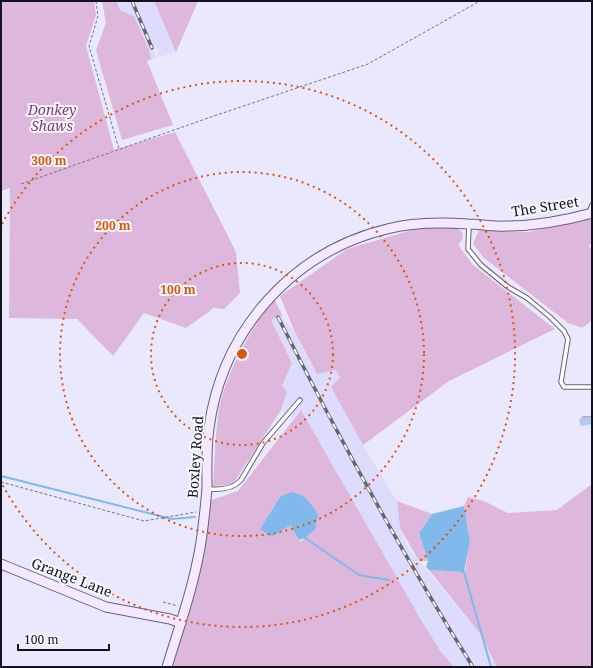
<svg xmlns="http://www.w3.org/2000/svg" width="593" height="668" viewBox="0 0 593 668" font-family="'Noto Serif',serif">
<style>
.built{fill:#dedcfd}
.green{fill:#deb8dc;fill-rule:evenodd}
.water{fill:#81b9ec}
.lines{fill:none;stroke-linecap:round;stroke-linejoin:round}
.stream{stroke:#81b9ec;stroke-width:2}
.building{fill:#b2c7fa;filter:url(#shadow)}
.lane-casing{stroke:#63627f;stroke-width:5.5}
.secondary-casing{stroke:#63627f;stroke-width:11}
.path{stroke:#737382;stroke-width:1;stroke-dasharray:3 2;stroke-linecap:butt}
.lane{stroke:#fff;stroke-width:3.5}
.secondary{stroke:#f4e9ff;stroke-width:9}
.rail-casing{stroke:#656574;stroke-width:3.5}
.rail{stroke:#f7f7fe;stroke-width:2;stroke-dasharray:6;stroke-linecap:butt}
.ring{fill:none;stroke:#dd550d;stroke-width:2;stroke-dasharray:2 4}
.labels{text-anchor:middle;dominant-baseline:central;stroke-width:4;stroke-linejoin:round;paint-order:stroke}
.park-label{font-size:14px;font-style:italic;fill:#7a3a7a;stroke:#f7f7fe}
.street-label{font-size:14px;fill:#12121d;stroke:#f7f7fe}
.centre{fill:#dd550d;stroke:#f7f7fe;stroke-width:2}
.ring-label{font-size:12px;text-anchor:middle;font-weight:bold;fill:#dd550d;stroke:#f7f7fe;stroke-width:4;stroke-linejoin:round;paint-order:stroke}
</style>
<defs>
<filter id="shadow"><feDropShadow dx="2.5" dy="-2.5" stdDeviation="0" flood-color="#0004"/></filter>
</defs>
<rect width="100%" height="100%" fill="#e9e8fd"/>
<path class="built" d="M 102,1 L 198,1 L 176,52 L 159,57 L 156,46 L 152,48 L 157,58 L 102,75 L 96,50 L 106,23 Z
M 280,316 L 294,330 L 317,374 L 336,370 L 340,377 L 363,445 L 397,501 L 400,528 L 408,548 L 481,635 L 497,667 L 454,667 L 441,652 L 413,607 L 301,410 L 293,419 L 281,410 L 287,392 L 282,386 L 292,363 L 271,320 Z"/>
<path class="green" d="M 3,1 L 94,1 L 96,15 L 86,46 L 114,150 L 175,132 L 236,252 L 240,293 L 224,309 L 213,308 L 206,314 L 186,328 L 144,313 L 113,356 L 77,319 L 9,318 L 10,188 L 1,191 L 1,3 Z
M 102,1 L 116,1 L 121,11 L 134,16 L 149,50 L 151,60 L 147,61 L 173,125 L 122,140 L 96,50 L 106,23 Z
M 154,1 L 198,1 L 176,52 Z
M 592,216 L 592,243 L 588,246 L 592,250 L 592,320 L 582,328 L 568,323 L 484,258 L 473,244 L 479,230 L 529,232 Z
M 454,226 L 462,232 L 463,238 L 458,245 L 473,265 L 555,329 L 449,381 L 363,445 L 331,387 L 340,377 L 336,370 L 317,374 L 294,330 L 280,296 L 347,249 L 415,229 Z
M 274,298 L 283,317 L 280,316 L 271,320 L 292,363 L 282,386 L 287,392 L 281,410 L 235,481 L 227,485 L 213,486 C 215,461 215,434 219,409 C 227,369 251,330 274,298 Z
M 301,410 L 421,620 L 441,652 L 454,667 L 173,667 L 209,501 L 238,491 ZM 280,497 L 315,530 L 300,542 L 290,525 L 260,529 Z
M 592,484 L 592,667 L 497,667 L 481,635 L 429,570 L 465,572 L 470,542 L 464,506 L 468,497 L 484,501 L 508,513 L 557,510 Z
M 397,501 L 432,514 L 419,533 L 428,561 L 419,561 L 400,528 Z"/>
<path class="water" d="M 292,492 C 305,494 311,503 318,515 L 315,530 L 305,538 L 299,540 L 290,525 L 272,537 L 260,529 L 280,497 Z
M 464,506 L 470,542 L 464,572 L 429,570 L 426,567 L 428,561 L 419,533 L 432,514 Z"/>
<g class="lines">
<path class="stream" d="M 1,476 L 172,519 L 195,517
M 305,538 L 359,575 L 389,580
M 462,572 L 464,572 L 491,667"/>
</g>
<path class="building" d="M 592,417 L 592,424 L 581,426 L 579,419 Z"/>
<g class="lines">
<defs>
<path id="lane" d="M 589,213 L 592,205
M 469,225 L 468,249 L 481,265 L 508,287 L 527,298 L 550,317 L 564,331 L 568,339 L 561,382 L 564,387 L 592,387
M 208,489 C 219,490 233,489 241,480 L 263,443 L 300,400"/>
<path id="secondary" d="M 1,564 L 106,607 L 170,619 L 181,623
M 167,667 C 180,624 196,580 202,535 C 204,519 206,503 207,487 C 207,468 206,448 209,428 C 222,331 292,252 387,229 C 413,222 441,222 468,224 C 480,224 492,227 505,226 C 535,226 563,221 592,213"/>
</defs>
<use href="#lane" class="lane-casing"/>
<use href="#secondary" class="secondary-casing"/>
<path class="path" d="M 96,1 L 98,16 L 89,46 L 119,149
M 21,184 L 208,118 L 368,64 L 480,1
M 1,482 L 144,521 L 196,512
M 163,602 L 178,606"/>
<use href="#lane" class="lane"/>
<use href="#secondary" class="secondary"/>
<defs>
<path id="rail" d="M 132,1 L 152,48
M 278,317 C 338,436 402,554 473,667"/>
</defs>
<use href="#rail" class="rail-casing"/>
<use href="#rail" class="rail"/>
</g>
<g class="ring">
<circle cx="242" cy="354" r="91"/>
<circle cx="242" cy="354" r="182"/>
<path d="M2 224A273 273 0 1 1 2 484"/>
</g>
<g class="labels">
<g class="park-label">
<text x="52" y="109">Donkey<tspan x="52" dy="16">Shaws</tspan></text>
</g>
<g class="street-label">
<text transform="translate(545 206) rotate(-9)">The Street</text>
<text transform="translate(195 457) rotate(-86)">Boxley Road</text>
<text transform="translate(72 577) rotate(21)">Grange Lane</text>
</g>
</g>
<circle cx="242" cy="354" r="6" class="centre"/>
<g class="ring-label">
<text x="49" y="165">300 m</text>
<text x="113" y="230">200 m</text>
<text x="178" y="294">100 m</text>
</g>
<rect width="593" height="668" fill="none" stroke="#12121d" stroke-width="4"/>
<path d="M18 644v6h91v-6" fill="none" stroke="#12121d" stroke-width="2"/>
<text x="24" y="644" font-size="12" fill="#12121d" stroke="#f7f7fe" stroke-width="3" paint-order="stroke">100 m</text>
</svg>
